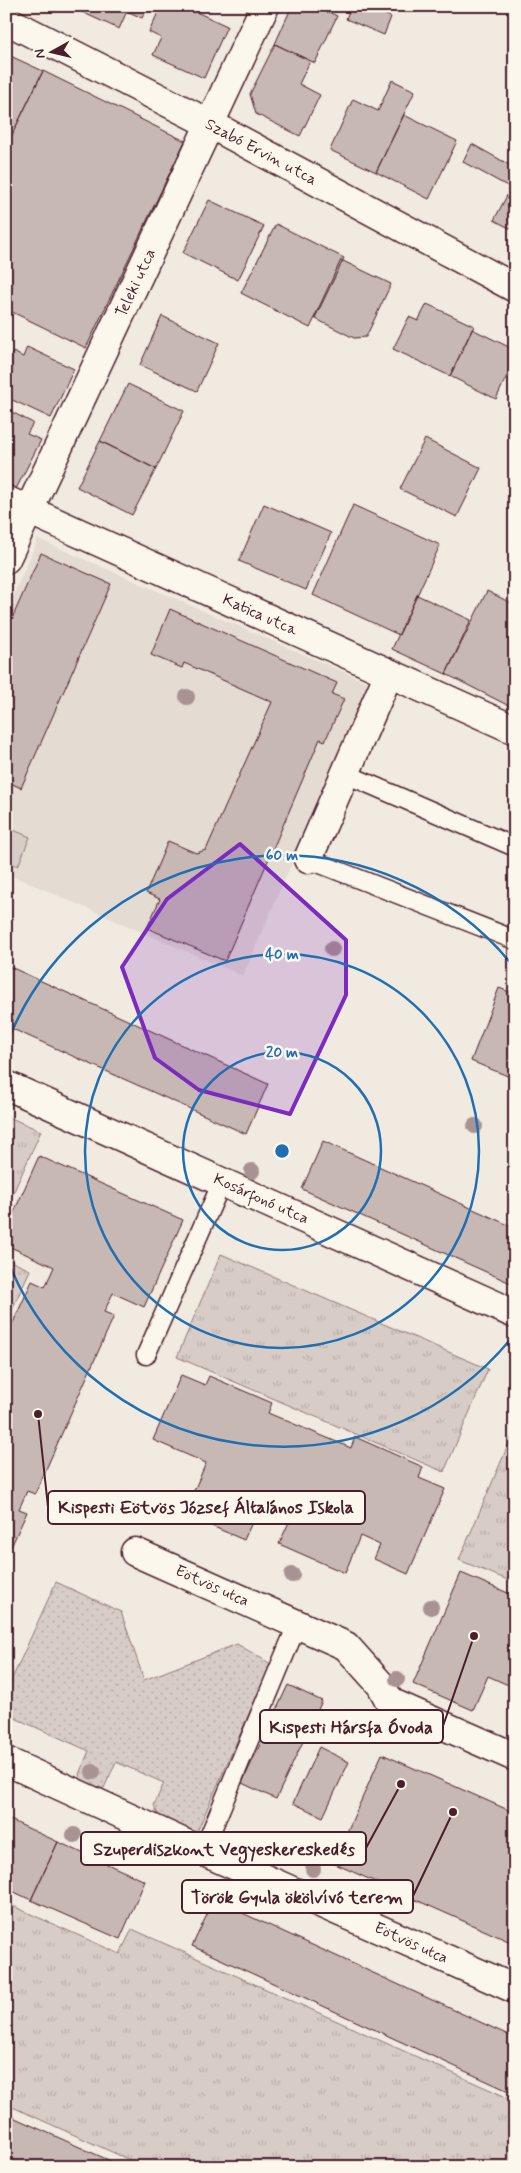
<svg xmlns="http://www.w3.org/2000/svg" width="521" height="2173" viewBox="0 0 521 2173" font-family="Mynerve,sans-serif">
<style>
.built{fill:#e4dbd2}
.grass{fill:url(#grass-dots);stroke:#917678}
.park{fill:url(#park-tufts);stroke:#917678}
.garden{fill:#d8ccc6;stroke:#917678}
.building{fill:#c8b8b3;stroke:#4a1f2b}
.lines{fill:none;stroke-linecap:round;stroke-linejoin:round}
.service-casing{stroke:#4a1f2b;stroke-width:21}
.minor-casing{stroke:#4a1f2b;stroke-width:31}
.secondary-casing{stroke:#4a1f2b;stroke-width:31}
.service{stroke:#fbf7ec;stroke-width:18}
.minor{stroke:#fbf7ec;stroke-width:28}
.secondary{stroke:#fbf7ec;stroke-width:28}
.tree{fill:#a89292}
.marked{fill:#7b2cbf;fill-opacity:0.2;stroke:#7b2cbf;stroke-width:4;stroke-linejoin:round}
.ring{fill:none;stroke:#1f6fb2;stroke-width:2.5}
.labels{text-anchor:middle;dominant-baseline:central;stroke-width:5;stroke-linejoin:round;paint-order:stroke}
.street-label{font-size:16px;fill:#4a1f2b;stroke:#fbf7ec}
.centre{fill:#1f6fb2;stroke:#fbf7ec;stroke-width:2.5}
.ring-label{font-size:15px;text-anchor:middle;font-weight:bold;fill:#1f6fb2;stroke:#fbf7ec;stroke-width:5;stroke-linejoin:round;paint-order:stroke}
.leader{fill:none;stroke:#4a1f2b;stroke-width:2}
.callout-dot{fill:#4a1f2b;stroke:#fbf7ec;stroke-width:2}
.callout{fill:#fbf7ec;stroke:#4a1f2b;stroke-width:2}
.callout-label{font-size:18px;text-anchor:middle;font-weight:bold;fill:#4a1f2b}
</style>
<defs>
<pattern id="grass-dots" width="8" height="8" patternUnits="userSpaceOnUse" patternTransform="scale(1.25)"><rect width="8" height="8" fill="#d8ccc6"/><path d="M2 2h.1M6 6h.1" fill="none" stroke="#bbafaa" stroke-width="1.8" stroke-linecap="round"/></pattern>
<pattern id="park-tufts" width="24" height="20" patternUnits="userSpaceOnUse" patternTransform="scale(1.25)"><rect width="24" height="20" fill="#d8ccc6"/><path d="M3 7l-1-3M5 7V3M7 7l1-3M15 17l-1-3M17 17v-4M19 17l1-3" fill="none" stroke="#bbafaa"/></pattern>
</defs>
<rect width="100%" height="100%" fill="#f0eae0"/>
<filter id="ink" filterUnits="userSpaceOnUse"><feTurbulence type="fractalNoise" baseFrequency=".02" numOctaves="2"/><feDisplacementMap in="SourceGraphic" scale="10" xChannelSelector="R" yChannelSelector="G"/><feConvolveMatrix kernelMatrix="1 2 1 2 8 2 1 2 1" color-interpolation-filters="sRGB"/></filter>
<g filter="url(#ink)">
<path class="built" d="M 38,539 L 369,683 L 243,976 L 6,873 L 6,612 Z"/>
<path class="grass" d="M 56,1582 L 121,1612 L 144,1680 L 237,1644 L 271,1664 L 196,1834 L 159,1817 L 154,1805 L 164,1783 L 116,1762 L 104,1788 L 97,1789 L 82,1783 L 79,1774 L 89,1751 L 6,1714 L 6,1692 Z"/>
<path class="park" d="M 6,1116 L 41,1131 L 6,1209 Z
M 221,1254 L 488,1369 L 444,1472 L 177,1357 Z
M 6,1259 L 30,1270 L 6,1323 Z
M 515,1429 L 515,1583 L 459,1560 Z
M 6,1903 L 120,1954 L 132,1929 L 515,2101 L 515,2167 L 145,2167 L 6,2104 Z"/>
<path class="garden" d="M 6,827 L 30,837 L 18,866 L 6,861 Z"/>
<path class="building" d="M 76,6 L 148,6 L 142,18 L 127,11 L 119,29 L 75,9 Z
M 161,6 L 183,6 L 227,26 L 204,78 L 153,55 L 161,38 L 149,32 Z
M 292,6 L 316,6 L 337,16 L 315,63 L 275,44 Z
M 351,6 L 374,6 L 373,9 L 391,17 L 384,35 L 346,19 Z
M 275,44 L 310,61 L 299,84 L 320,95 L 300,136 L 256,114 L 250,94 Z
M 6,54 L 43,71 L 6,147 Z
M 43,71 L 185,141 L 86,348 L 6,309 L 6,147 Z
M 392,80 L 415,91 L 376,172 L 330,150 L 353,99 L 378,111 Z
M 404,115 L 457,141 L 429,199 L 376,172 Z
M 472,144 L 515,168 L 515,231 L 494,220 L 511,188 L 463,162 Z
M 209,200 L 264,226 L 238,280 L 183,253 Z
M 276,224 L 344,258 L 310,328 L 241,293 Z
M 341,260 L 391,284 L 366,337 L 354,338 L 314,318 Z
M 427,304 L 474,326 L 450,376 L 393,349 L 409,317 L 418,321 Z
M 162,316 L 219,343 L 197,391 L 140,365 Z
M 472,329 L 515,350 L 515,359 L 496,399 L 450,376 Z
M 27,347 L 74,369 L 51,418 L 6,397 L 6,389 L 12,376 L 6,374 L 6,367 L 13,352 L 23,357 Z
M 128,384 L 184,411 L 156,469 L 100,441 Z
M 6,409 L 33,423 L 27,434 L 41,440 L 16,489 L 6,484 Z
M 425,439 L 481,468 L 457,517 L 400,489 Z
M 100,441 L 156,469 L 132,515 L 77,487 Z
M 264,504 L 331,533 L 306,590 L 239,561 Z
M 353,505 L 440,545 L 399,635 L 313,595 Z
M 41,553 L 111,584 L 21,788 L 6,781 L 6,632 Z
M 487,591 L 515,605 L 515,709 L 446,674 Z
M 417,595 L 471,620 L 446,674 L 392,649 Z
M 170,609 L 337,683 L 332,694 L 344,699 L 325,741 L 320,739 L 225,961 L 147,928 L 160,899 L 146,893 L 168,841 L 196,853 L 206,850 L 272,702 L 184,663 L 182,668 L 151,655 Z
M 6,965 L 268,1084 L 246,1134 L 6,1026 Z
M 499,988 L 515,994 L 515,1079 L 471,1061 Z
M 323,1141 L 515,1228 L 515,1285 L 302,1189 Z
M 39,1156 L 183,1220 L 144,1307 L 113,1293 L 104,1312 L 114,1316 L 35,1494 L 27,1491 L 19,1509 L 27,1512 L 6,1558 L 6,1338 L 32,1281 L 45,1287 L 54,1267 L 6,1245 L 6,1230 Z
M 181,1375 L 205,1385 L 209,1376 L 272,1403 L 268,1413 L 351,1448 L 355,1437 L 423,1467 L 419,1478 L 445,1489 L 408,1574 L 374,1559 L 380,1545 L 360,1536 L 345,1573 L 279,1544 L 295,1509 L 264,1496 L 244,1540 L 184,1514 L 206,1463 L 153,1440 Z
M 461,1573 L 515,1596 L 515,1688 L 488,1676 L 473,1710 L 413,1684 Z
M 288,1685 L 322,1701 L 276,1799 L 242,1783 Z
M 319,1747 L 349,1762 L 323,1817 L 293,1803 Z
M 382,1754 L 515,1813 L 515,1944 L 333,1863 Z
M 6,1818 L 58,1842 L 31,1900 L 6,1888 Z
M 58,1842 L 145,1881 L 120,1939 L 31,1900 Z
M 214,1900 L 515,2038 L 515,2094 L 192,1946 Z
M 6,2114 L 124,2167 L 6,2167 Z"/>
<g class="lines">
<defs>
<path id="service" d="M 346,774 L 515,847
M 308,859 L 515,940
M 146,1355 L 222,1182
M 203,1851 L 297,1625"/>
<path id="minor" d="M 6,500 L 515,730
M 6,559 L 265,6
M 308,859 L 389,673
M 6,1085 L 515,1314
M 135,1552 L 346,1646 L 381,1685 L 390,1702 L 515,1757
M 6,1761 L 195,1848 L 515,1989"/>
<path id="secondary" d="M 6,20 L 210,124 L 515,288"/>
</defs>
<use href="#service" class="service-casing"/>
<use href="#minor" class="minor-casing"/>
<use href="#secondary" class="secondary-casing"/>
<use href="#service" class="service"/>
<use href="#minor" class="minor"/>
<use href="#secondary" class="secondary"/>
</g>
<g class="tree">
<circle cx="187" cy="697" r="8"/>
<circle cx="332" cy="949" r="8"/>
<circle cx="475" cy="1126" r="8"/>
<circle cx="252" cy="1171" r="8"/>
<circle cx="292" cy="1575" r="8"/>
<circle cx="431" cy="1607" r="8"/>
<circle cx="397" cy="1679" r="8"/>
<circle cx="344" cy="1717" r="8"/>
<circle cx="93" cy="1772" r="8"/>
<circle cx="74" cy="1835" r="8"/>
<circle cx="313" cy="1869" r="8"/>
</g>
</g>
<path class="marked" d="M 240,844 L 346,940 L 346,995 L 290,1114 L 199,1090 L 155,1058 L 122,967 L 167,899 Z"/>
<g class="ring">
<circle cx="282" cy="1151" r="99"/>
<circle cx="282" cy="1151" r="197"/>
<path d="M514 1335A296 296 0 0 1 7 1259M7 1043A296 296 0 0 1 514 967"/>
</g>
<g class="labels">
<g class="street-label">
<text transform="translate(261 152) rotate(28)">Szabó Ervin utca</text>
<text transform="translate(136 283) rotate(-65)">Teleki utca</text>
<text transform="translate(260 615) rotate(24)">Katica utca</text>
<text transform="translate(261 1199) rotate(24)">Kosárfonó utca</text>
<text transform="translate(212 1586) rotate(24)">Eötvös utca</text>
<text transform="translate(411 1943) rotate(24)">Eötvös utca</text>
</g>
</g>
<circle cx="282" cy="1151" r="8" class="centre"/>
<g class="ring-label">
<text x="282" y="860">60 m</text>
<text x="282" y="959">40 m</text>
<text x="282" y="1057">20 m</text>
</g>
<path class="leader" d="M38 1414L48 1507M474 1636L443 1726M401 1784L366 1848M453 1812L413 1896"/>
<g class="callout-dot">
<circle cx="38" cy="1414" r="5"/>
<circle cx="474" cy="1636" r="5"/>
<circle cx="401" cy="1784" r="5"/>
<circle cx="453" cy="1812" r="5"/>
</g>
<g class="callout">
<rect x="48" y="1491" width="317" height="33" rx="5"/>
<rect x="260" y="1710" width="183" height="33" rx="5"/>
<rect x="81" y="1832" width="285" height="33" rx="5"/>
<rect x="182" y="1880" width="231" height="33" rx="5"/>
</g>
<g class="callout-label">
<text x="206" y="1513">Kispesti Eötvös József Általános Iskola</text>
<text x="351" y="1733">Kispesti Hársfa Óvoda</text>
<text x="224" y="1855">Szuperdiszkont Vegyeskereskedés</text>
<text x="297" y="1903">Török Gyula ökölvívó terem</text>
</g>
<rect width="521" height="2173" fill="none" stroke="#fbf7ec" stroke-width="25"/>
<rect x="12" y="12" width="496" height="2148" fill="none" stroke="#4a1f2b" stroke-width="2" filter="url(#ink)"/>
<g transform="translate(52 52) rotate(262)" stroke="#fbf7ec" stroke-width="4" paint-order="stroke">
<path d="M0-4L9 19L0 12L-9 19Z" fill="#4a1f2b"/>
<text y="-8" font-size="14" font-weight="bold" text-anchor="middle" fill="#4a1f2b">N</text>
</g>
</svg>
